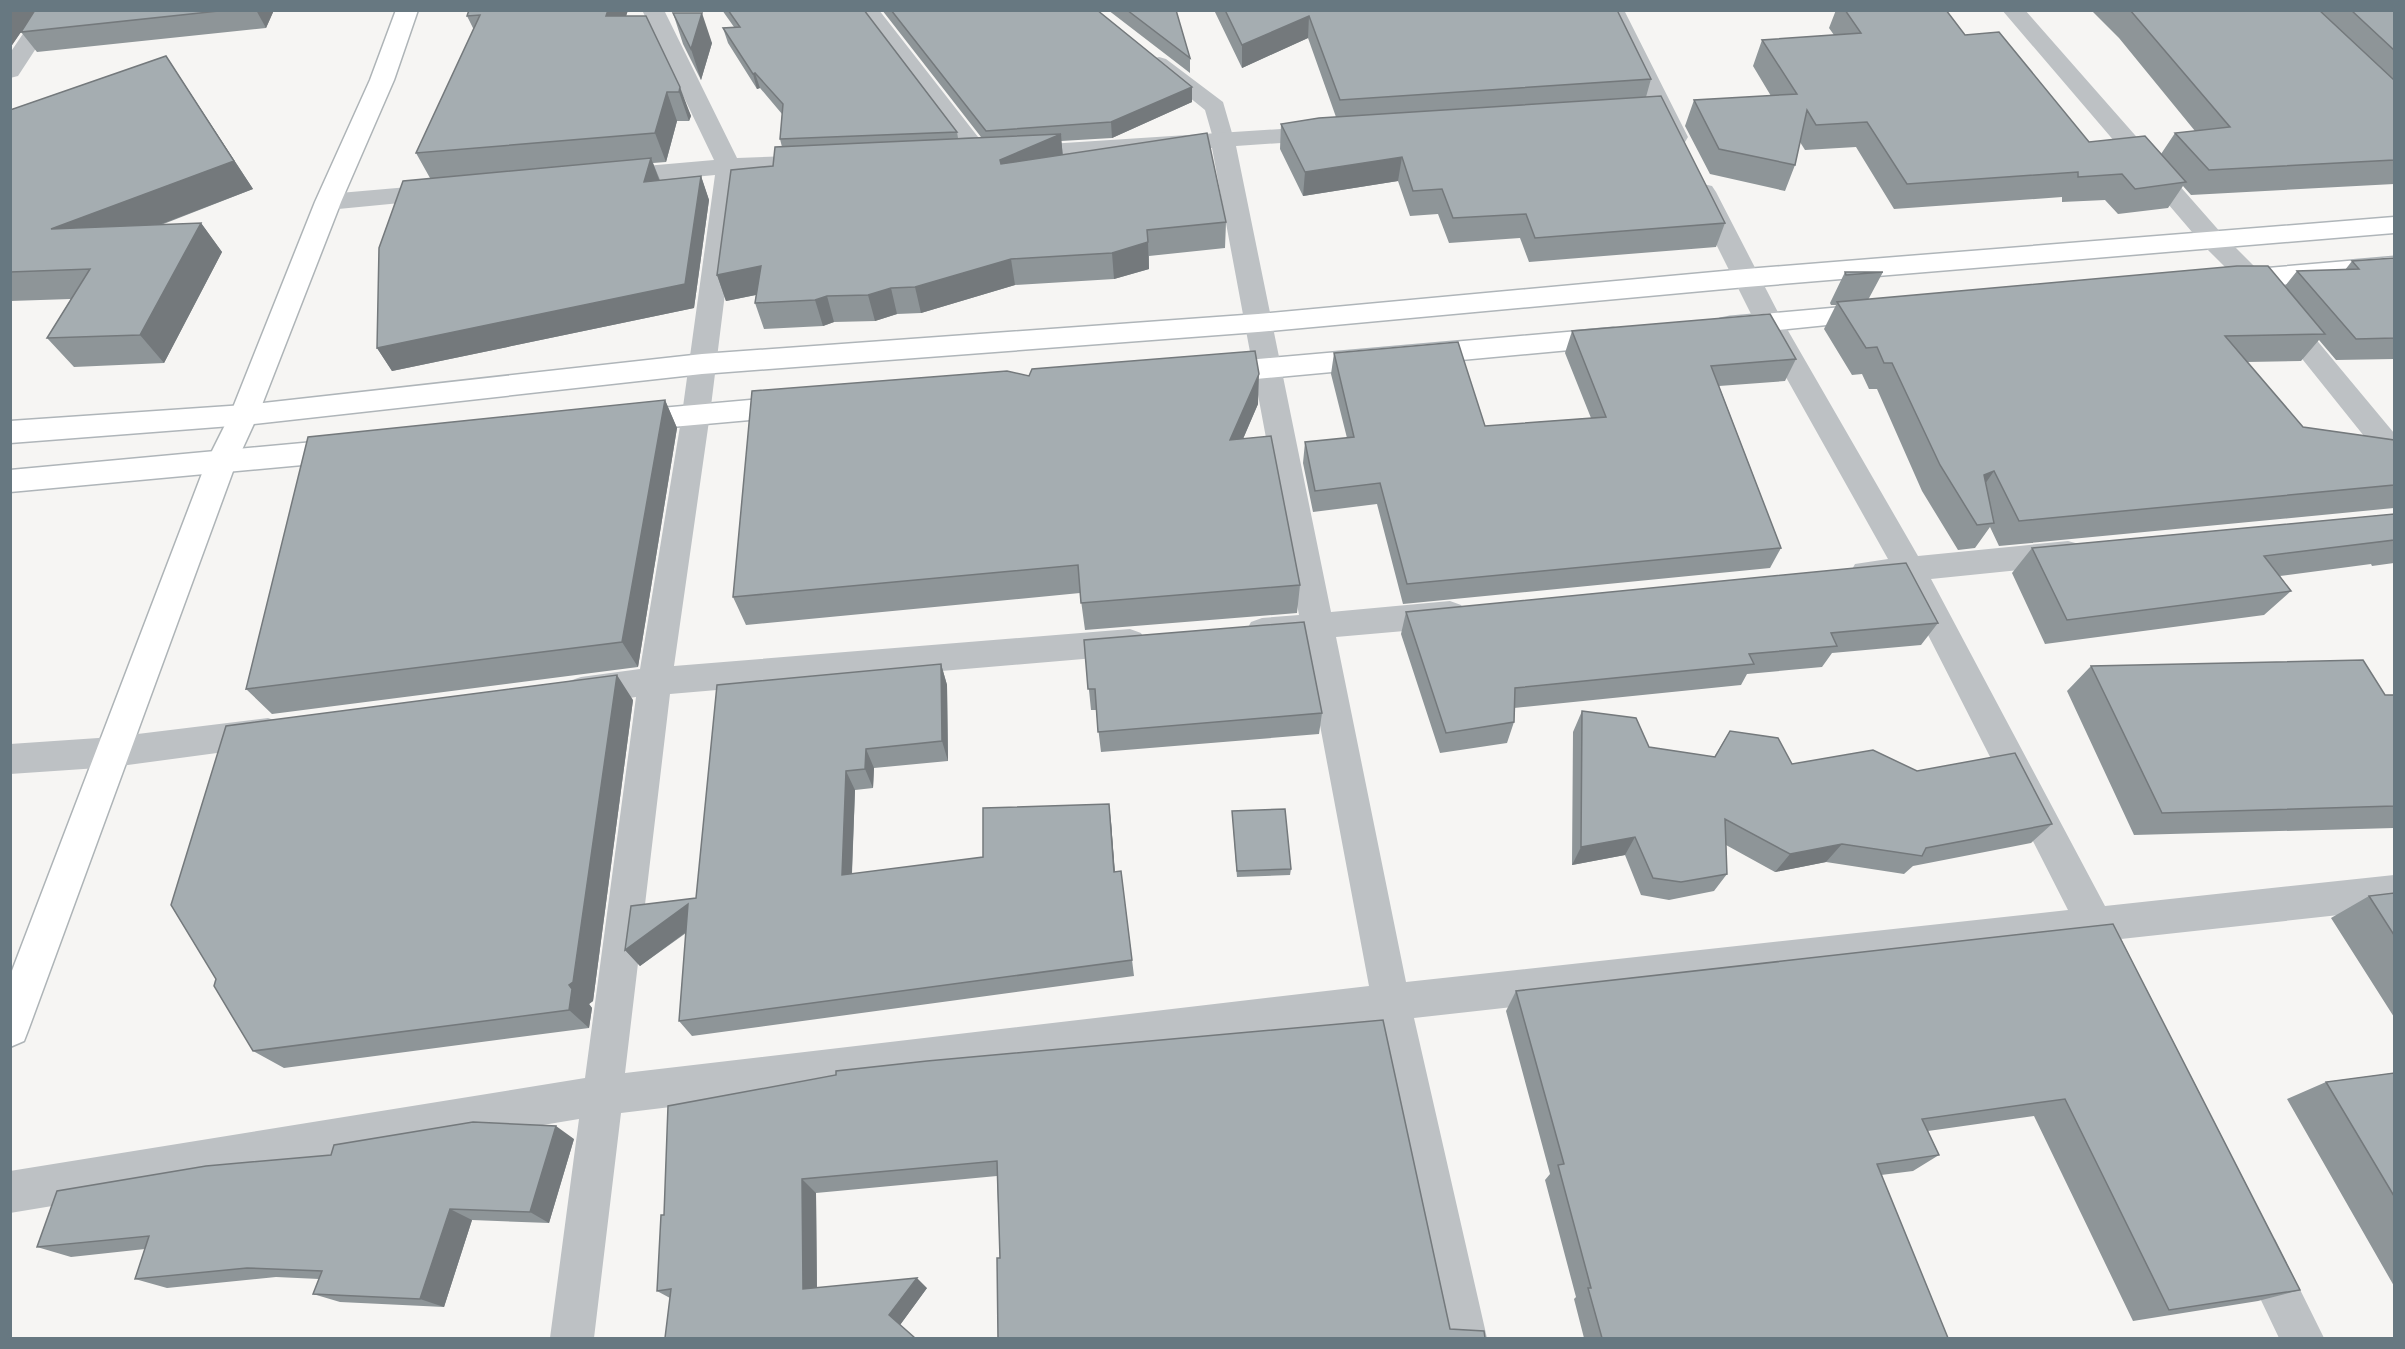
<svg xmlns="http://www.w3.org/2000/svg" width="2405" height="1349" viewBox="0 0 2405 1349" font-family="'Titillium Web',sans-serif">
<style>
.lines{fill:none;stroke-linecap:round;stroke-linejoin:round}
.secondary-casing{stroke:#afb5b9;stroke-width:3}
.primary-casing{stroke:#aeb4b7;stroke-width:3}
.lane{fill:#bdc1c4;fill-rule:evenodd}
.street{fill:#bdc1c4;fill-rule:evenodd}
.secondary{fill:#fff;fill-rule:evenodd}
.primary{fill:#fff;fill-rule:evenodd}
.wall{fill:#8e9598}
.shaded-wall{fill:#74797c}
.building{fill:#a5adb1;stroke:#74797c;stroke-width:1.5}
</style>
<rect width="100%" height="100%" fill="#f6f5f3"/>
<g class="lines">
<defs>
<path id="secondary" d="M 2394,217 L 2394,233 L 1746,287 L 1258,332 L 702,374 L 244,425 L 10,443 L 10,421 L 244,405 L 702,354 L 1258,314 L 1746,269 Z
M 2394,257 L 2394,275 L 2232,289 L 2223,286 L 2219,280 L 2223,274 L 2232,271 Z
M 1876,304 L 1886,307 L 1890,313 L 1886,319 L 1730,335 L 1720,333 L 1716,326 L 1720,319 L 1730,317 Z
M 1613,328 L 1623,330 L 1627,337 L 1623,344 L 1613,346 L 1213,383 L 1203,380 L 1199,373 L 1203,366 L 1213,363 Z
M 794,396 L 804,399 L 808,406 L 804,413 L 794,416 L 627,431 L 617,428 L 613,421 L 617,414 L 627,411 Z
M 346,439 L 356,442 L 361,450 L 356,458 L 346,461 L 10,492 L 10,470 Z"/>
<path id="primary" d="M 396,10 L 418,10 L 394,80 L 341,202 L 258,415 L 236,463 L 29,1028 L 24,1041 L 10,1047 L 10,976 L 206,463 L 230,415 L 315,202 L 370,80 Z"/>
</defs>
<use href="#secondary" class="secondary-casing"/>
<use href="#primary" class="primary-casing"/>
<path class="lane" d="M 858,10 L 879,10 L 989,151 L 992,156 L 989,161 L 981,163 L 973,161 Z
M 1159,57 L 1166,59 L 1223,102 L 1234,140 L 1231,145 L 1223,147 L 1215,145 L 1205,110 L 1152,67 L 1149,63 L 1152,59 Z"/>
<path class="street" d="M 39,10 L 61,10 L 18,76 L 10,78 L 10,53 Z
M 642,10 L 664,10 L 737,158 L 817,155 L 826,158 L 829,163 L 826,168 L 817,171 L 740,173 L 710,414 L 674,666 L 1130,629 L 1141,633 L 1146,642 L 1141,651 L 1130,655 L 670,694 L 625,1073 L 1369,986 L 1304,640 L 1262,644 L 1251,640 L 1246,631 L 1251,622 L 1262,618 L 1299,615 L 1212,148 L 1018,160 L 1009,158 L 1006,153 L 1009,148 L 1018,146 L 1326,126 L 1334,128 L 1338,133 L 1334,138 L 1326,140 L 1236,146 L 1331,612 L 1450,601 L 1461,605 L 1466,614 L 1461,623 L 1450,627 L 1336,637 L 1406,982 L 2068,910 L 1901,582 L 1866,585 L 1855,582 L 1850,573 L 1855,564 L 1888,559 L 1755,322 L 1690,192 L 1694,186 L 1703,184 L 1712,186 L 1716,192 L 1783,322 L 1918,556 L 2068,541 L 2079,544 L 2083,553 L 2079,562 L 2068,565 L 1931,579 L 2105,906 L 2394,875 L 2394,909 L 2121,939 L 2123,942 L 2117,954 L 2104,960 L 2091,954 L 2085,943 L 1414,1018 L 1487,1338 L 1443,1338 L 1376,1022 L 621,1113 L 594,1338 L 550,1338 L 579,1119 L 10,1213 L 10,1171 L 585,1078 L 636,697 L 581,705 L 569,701 L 564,691 L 569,681 L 581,677 L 640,669 L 682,414 L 715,175 L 611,185 L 602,182 L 599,177 L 602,172 L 611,169 L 714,160 Z
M 1602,10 L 1624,10 L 1688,137 L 1685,142 L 1676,144 L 1667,142 L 1664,137 Z
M 2002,10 L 2025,10 L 2222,234 L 2260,272 L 2394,433 L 2394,464 L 2384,461 L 2242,284 L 2204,246 Z
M 443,184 L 452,186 L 456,192 L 452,198 L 328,210 L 319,208 L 315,202 L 319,196 L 328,194 Z
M 268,718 L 280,722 L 285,732 L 280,742 L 268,746 L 113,767 L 10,774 L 10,744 L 113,737 Z
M 2260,1233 L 2275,1239 L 2324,1338 L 2279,1338 L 2239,1254 L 2245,1239 Z"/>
<use href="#secondary" class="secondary"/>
<use href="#primary" class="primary"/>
</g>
<path class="wall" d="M 10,10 L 274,10 L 266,28 L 37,52 L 21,32 L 10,48 Z
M 469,10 L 628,10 L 626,16 L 646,16 L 691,116 L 689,121 L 677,121 L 666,162 L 653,163 L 660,180 L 701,176 L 709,200 L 694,308 L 392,371 L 377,348 L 430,178 L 416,153 L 474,30 L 467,16 Z
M 722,10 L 864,10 L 957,132 L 958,138 L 981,137 L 882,10 L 1097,10 L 1192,102 L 1112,138 L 1061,141 L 1063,155 L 1226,222 L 1225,248 L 1149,256 L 1149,269 L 1114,279 L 1015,285 L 921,313 L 897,314 L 875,321 L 834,322 L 823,326 L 764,329 L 755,303 L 756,295 L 726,301 L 717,275 L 782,147 L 780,139 L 782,114 L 760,88 L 757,89 L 728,43 L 723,28 L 734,27 Z
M 1108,10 L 1176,10 L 1190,58 L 1190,73 Z
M 1214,10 L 1617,10 L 1651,79 L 1646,97 L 1725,223 L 1716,247 L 1529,262 L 1520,238 L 1449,243 L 1438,214 L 1410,216 L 1398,181 L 1303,196 L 1280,149 L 1281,124 L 1336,117 L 1308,38 L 1242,68 Z
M 1836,10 L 1946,10 L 1965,35 L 2089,142 L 2161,154 L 2175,133 L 2195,131 L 2119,38 L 2091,10 L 2394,10 L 2394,184 L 2191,195 L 2183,186 L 2168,208 L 2118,214 L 2105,200 L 2062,202 L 2062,197 L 1894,209 L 1856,147 L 1805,150 L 1800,142 L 1795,165 L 1785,191 L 1710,174 L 1685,126 L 1694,100 L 1771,96 L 1753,66 L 1762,40 L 1834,35 L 1829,28 Z
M 673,13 L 712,43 L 701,80 L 683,44 Z
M 166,56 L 253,189 L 161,225 L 201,223 L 222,252 L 164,363 L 74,367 L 47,338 L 71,299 L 10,301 L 10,110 Z
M 2394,258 L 2394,359 L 2336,360 L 2319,340 L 2301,361 L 2247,362 L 2303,427 L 2394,440 L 2394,508 L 1999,546 L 1990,527 L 1975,548 L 1958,550 L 1922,491 L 1877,389 L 1869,389 L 1862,374 L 1852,375 L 1824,329 L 1836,305 L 1831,305 L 1830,303 L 1845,272 L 1883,272 L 1868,300 L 2285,286 L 2297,271 L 2345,270 L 2352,261 Z
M 1572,331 L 1796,359 L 1785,381 L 1719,386 L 1781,548 L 1770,568 L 1403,604 L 1377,504 L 1313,512 L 1303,463 L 1305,442 L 1347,438 L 1331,374 L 1334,353 L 1485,426 L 1591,418 L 1565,353 Z
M 1029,376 L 1258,404 L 1243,439 L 1300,585 L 1297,613 L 1085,630 L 1080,593 L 746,625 L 733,597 Z
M 665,400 L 677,428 L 638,667 L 272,714 L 246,689 Z
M 2394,514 L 2394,563 L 2372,566 L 2371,564 L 2280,576 L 2291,591 L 2264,615 L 2045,644 L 2012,573 L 2032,548 Z
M 1406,612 L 1938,623 L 1921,645 L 1832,653 L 1822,667 L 1747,674 L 1741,685 L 1514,708 L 1514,722 L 1507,743 L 1440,753 L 1401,634 Z
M 1084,640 L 1322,713 L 1319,734 L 1101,752 L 1096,710 L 1091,710 Z
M 941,664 L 947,685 L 948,761 L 874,768 L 873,788 L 855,790 L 852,874 L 983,857 L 1111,822 L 1115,872 L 1121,871 L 1134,976 L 692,1036 L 679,1021 L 686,933 L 640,966 L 625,950 L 696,898 Z
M 2091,666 L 2385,695 L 2394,695 L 2394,828 L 2134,835 L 2067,691 Z
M 633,700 L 593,1001 L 589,1004 L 592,1008 L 589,1028 L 284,1068 L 253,1051 Z
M 1582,711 L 1649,747 L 1714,757 L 1730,731 L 1792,764 L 1917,771 L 2052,824 L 2031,843 L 1913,866 L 1904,874 L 1826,862 L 1775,872 L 1726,845 L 1727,874 L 1714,891 L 1669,900 L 1641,895 L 1625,855 L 1572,865 L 1573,732 Z
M 1232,811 L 1291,869 L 1290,875 L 1237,877 Z
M 2394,893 L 2394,1017 L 2331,918 L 2369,896 Z
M 2113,924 L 2300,1290 L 2258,1301 L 2133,1321 L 2034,1116 L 1928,1131 L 1939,1155 L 1913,1171 L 1881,1175 L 1948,1338 L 1584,1338 L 1574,1299 L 1576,1297 L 1545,1180 L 1550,1174 L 1506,1011 L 1516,991 Z
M 2394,1073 L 2394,1286 L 2287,1099 L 2326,1082 Z
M 836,1075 L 1450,1329 L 1000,1258 L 997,1176 L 816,1193 L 817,1287 L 927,1288 L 900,1325 L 670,1298 L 657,1291 L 664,1215 Z
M 574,1139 L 549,1223 L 472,1220 L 444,1307 L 340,1302 L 313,1294 L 319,1279 L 276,1277 L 167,1288 L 135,1279 L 145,1249 L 71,1257 L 37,1247 Z"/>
<path class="shaded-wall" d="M 10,10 L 36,10 L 10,48 Z
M 256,10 L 274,10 L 266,28 Z
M 608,10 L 628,10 L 617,45 L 606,16 Z
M 702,13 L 712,43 L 701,80 L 691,49 Z
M 1309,16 L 1308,38 L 1242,68 L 1242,45 Z
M 166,56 L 253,189 L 75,257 L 51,229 Z
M 755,73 L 760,88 L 757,89 L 753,74 Z
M 680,87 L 691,116 L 689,121 L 679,92 Z
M 1192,87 L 1192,102 L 1112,138 L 1111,122 Z
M 667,92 L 677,121 L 666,162 L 655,133 Z
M 1061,134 L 1063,160 L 1004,187 L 1000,160 Z
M 1402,157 L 1398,181 L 1303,196 L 1305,172 Z
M 651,158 L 660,182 L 644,182 Z
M 701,176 L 709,200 L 694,308 L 392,371 L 377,348 Z
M 201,223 L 222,252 L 164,363 L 140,335 Z
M 1148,242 L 1149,269 L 1114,279 L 1112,253 Z
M 1011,259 L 1015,285 L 921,313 L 915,287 Z
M 761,266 L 770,292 L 726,301 L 717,275 Z
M 891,288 L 897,314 L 875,321 L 868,295 Z
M 827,296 L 834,322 L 823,326 L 815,300 Z
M 1259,374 L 1258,404 L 1230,469 L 1230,440 Z
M 665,400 L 677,428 L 638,667 L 622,642 Z
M 1994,471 L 1976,497 L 1984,475 Z
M 941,664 L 947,685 L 948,761 L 942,741 Z
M 617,675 L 633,700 L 593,1001 L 589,1004 L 592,1008 L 589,1028 L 569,1010 L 569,985 Z
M 866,749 L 874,768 L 873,788 L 865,769 Z
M 846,771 L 855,790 L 851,893 L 842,875 Z
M 1109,804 L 1111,822 L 1116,890 L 1114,872 Z
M 1635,837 L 1625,855 L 1572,865 L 1581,847 Z
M 1842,844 L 1826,862 L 1775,872 L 1790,854 Z
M 688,904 L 701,921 L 640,966 L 625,950 Z
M 556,1126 L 574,1139 L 549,1223 L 530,1212 Z
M 802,1179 L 816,1193 L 817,1299 L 803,1289 Z
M 450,1209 L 472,1220 L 444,1307 L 420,1299 Z
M 917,1278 L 927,1288 L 900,1325 L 889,1315 Z"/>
<path class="building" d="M 35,10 L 228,10 L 21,32 Z
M 469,10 L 608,10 L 606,16 L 646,16 L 680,87 L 679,92 L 667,92 L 655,133 L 416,153 L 480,15 L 467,16 Z
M 728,10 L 864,10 L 957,132 L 780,139 L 783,104 L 755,73 L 753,74 L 723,28 L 740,27 Z
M 891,10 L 1097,10 L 1192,87 L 1111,122 L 986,131 Z
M 1127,10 L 1176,10 L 1190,58 Z
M 1225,10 L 1617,10 L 1651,79 L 1340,100 L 1309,16 L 1242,45 Z
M 1845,10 L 1946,10 L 1965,35 L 1999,32 L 2089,142 L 2145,136 L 2186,182 L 2135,189 L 2122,174 L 2078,177 L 2078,172 L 1907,184 L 1867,122 L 1816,125 L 1807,110 L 1795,165 L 1719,149 L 1694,100 L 1797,94 L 1762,40 L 1861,33 Z
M 2130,10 L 2319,10 L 2394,80 L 2394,160 L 2209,170 L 2175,133 L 2230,127 Z
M 2351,10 L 2394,10 L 2394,50 Z
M 673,13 L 702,13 L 691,49 Z
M 166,56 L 234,161 L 51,229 L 201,223 L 140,335 L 47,338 L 90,269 L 10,272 L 10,110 Z
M 1661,96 L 1725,223 L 1535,238 L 1526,214 L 1453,218 L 1442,189 L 1413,191 L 1402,157 L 1305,172 L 1281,124 L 1319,118 Z
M 1207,133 L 1226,222 L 1147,230 L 1148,242 L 1112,253 L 1011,259 L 915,287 L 891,288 L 868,295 L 827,296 L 815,300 L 755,303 L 761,266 L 717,275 L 731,170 L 773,166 L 775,147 L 1061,134 L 1000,160 L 1001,164 Z
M 651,158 L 644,182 L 701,176 L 685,284 L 377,348 L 379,248 L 403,181 Z
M 2394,258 L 2394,338 L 2356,339 L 2297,271 L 2359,269 L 2352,261 Z
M 2237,266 L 2268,266 L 2325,334 L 2225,336 L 2303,427 L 2394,440 L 2394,485 L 2019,521 L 1994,471 L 1984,475 L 1994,523 L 1977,525 L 1940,465 L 1892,363 L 1884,363 L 1877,347 L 1866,348 L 1837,302 Z
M 1845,272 L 1883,272 L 1846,275 Z
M 1770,314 L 1796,359 L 1711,366 L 1781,548 L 1407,584 L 1380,483 L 1315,491 L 1305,442 L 1354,437 L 1334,353 L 1458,342 L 1485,426 L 1606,417 L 1572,331 Z
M 1255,351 L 1259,374 L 1230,440 L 1271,436 L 1300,585 L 1081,603 L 1078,565 L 733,597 L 752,391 L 1007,371 L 1029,376 L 1032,369 Z
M 665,400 L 622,642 L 246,689 L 308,437 Z
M 2394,514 L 2394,540 L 2264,556 L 2291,591 L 2067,620 L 2032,548 Z
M 1906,563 L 1938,623 L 1831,633 L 1837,646 L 1749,654 L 1754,664 L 1515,688 L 1514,722 L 1446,733 L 1406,612 Z
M 1304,622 L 1322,713 L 1098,732 L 1095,689 L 1088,689 L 1084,640 Z
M 2363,660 L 2385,695 L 2394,695 L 2394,806 L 2162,813 L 2091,666 Z
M 941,664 L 942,741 L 866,749 L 865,769 L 846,771 L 842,875 L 983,857 L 983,808 L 1109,804 L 1114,872 L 1121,871 L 1132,960 L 679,1021 L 688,904 L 625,950 L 631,906 L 696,898 L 717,685 Z
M 617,675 L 573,982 L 569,985 L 572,989 L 569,1010 L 253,1051 L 214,986 L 216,979 L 171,905 L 226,726 Z
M 1582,711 L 1636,718 L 1649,747 L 1715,757 L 1730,731 L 1778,738 L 1792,764 L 1873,750 L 1917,771 L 2015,753 L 2052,824 L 1926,848 L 1922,856 L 1842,844 L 1790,854 L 1725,819 L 1727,874 L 1681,882 L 1653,878 L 1635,837 L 1581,847 Z
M 1285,809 L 1291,869 L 1237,871 L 1232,811 Z
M 2394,893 L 2394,935 L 2369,896 Z
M 2113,924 L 2300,1290 L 2169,1310 L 2065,1099 L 1922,1119 L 1939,1155 L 1877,1164 L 1948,1338 L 1602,1338 L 1588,1288 L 1591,1288 L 1558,1165 L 1564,1164 L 1516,991 Z
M 1383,1020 L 1450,1329 L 1484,1331 L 1485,1338 L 998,1338 L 997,1258 L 1000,1258 L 997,1161 L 802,1179 L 803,1289 L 917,1278 L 889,1315 L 915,1338 L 665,1338 L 671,1289 L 657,1291 L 661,1215 L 664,1215 L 668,1106 L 836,1075 L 836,1071 L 927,1061 Z
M 2394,1073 L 2394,1196 L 2326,1082 Z
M 473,1122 L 556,1126 L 530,1212 L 450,1209 L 420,1299 L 313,1294 L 322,1271 L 247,1268 L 135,1279 L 149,1236 L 37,1247 L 57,1191 L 206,1166 L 331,1155 L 334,1145 Z"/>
<rect width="2405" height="1349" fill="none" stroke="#677881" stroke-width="24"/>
</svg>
